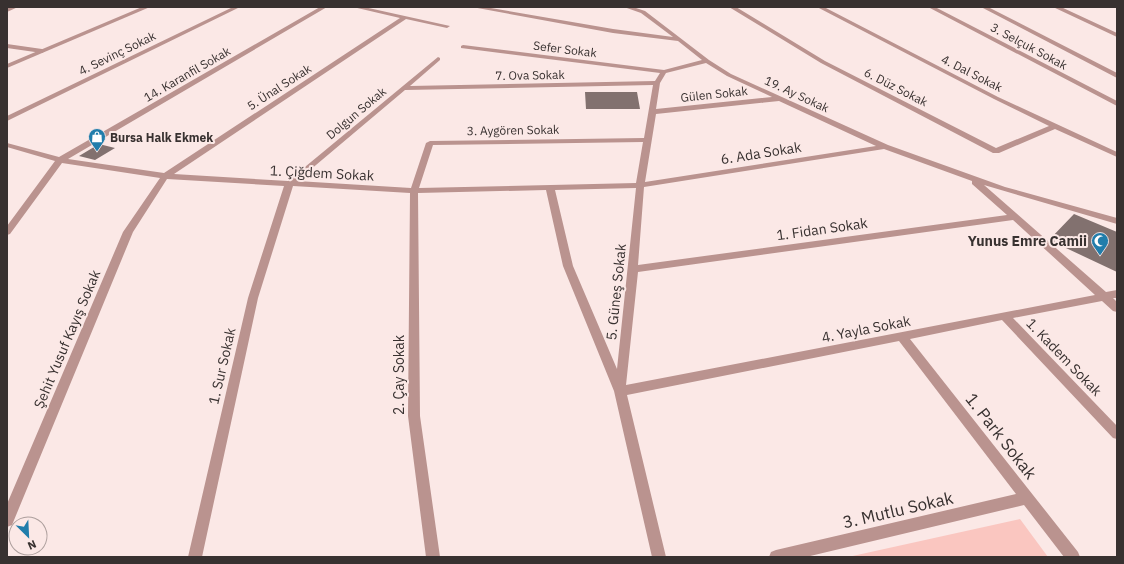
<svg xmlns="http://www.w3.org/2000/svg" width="1124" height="564" viewBox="0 0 1124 564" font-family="'IBM Plex Sans',sans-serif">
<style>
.green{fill:#fac6c0}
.building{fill:#82716f}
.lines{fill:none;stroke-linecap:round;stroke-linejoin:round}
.minor{fill:#ba938f;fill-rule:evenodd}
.tertiary{fill:#ba938f;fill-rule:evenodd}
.labels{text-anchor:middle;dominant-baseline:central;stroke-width:4;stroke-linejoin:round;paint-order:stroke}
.far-street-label{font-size:12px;fill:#383130;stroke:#fbe8e6}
.far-poi-label{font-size:12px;font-weight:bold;fill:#383130;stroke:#fbe8e6;text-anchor:start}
.street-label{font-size:14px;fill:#383130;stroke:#fbe8e6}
.poi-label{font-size:14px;font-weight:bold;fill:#383130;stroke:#fbe8e6;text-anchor:end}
.near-street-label{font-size:17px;fill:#383130;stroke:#fbe8e6}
</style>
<rect width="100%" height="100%" fill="#fbe8e6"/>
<path class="green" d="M 1020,519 L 1048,557 L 848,557 Z"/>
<path class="building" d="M 585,92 L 637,92 L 640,109 L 586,109 Z
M 99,144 L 115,148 L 95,160 L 79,156 Z
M 1074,214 L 1117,232 L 1117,272 L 1049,240 Z"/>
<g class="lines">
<path class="minor" d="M 10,7 L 18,7 L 7,12 L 7,8 Z
M 233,7 L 240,7 L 7,121 L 7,116 Z
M 320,7 L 327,7 L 68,159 L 164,173 L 400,18 L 353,7 L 364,7 L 450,26 L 447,28 L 406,19 L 174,174 L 288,181 L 438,57 L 440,58 L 440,60 L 410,86 L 655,81 L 660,73 L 461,48 L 461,46 L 463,45 L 664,70 L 702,60 L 678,41 L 613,33 L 472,7 L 485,7 L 613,29 L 673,37 L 641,13 L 624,7 L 633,7 L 645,11 L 709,60 L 731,74 L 888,145 L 1005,187 L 1117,218 L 1117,224 L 984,185 L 1106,292 L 1117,290 L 1117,298 L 1113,298 L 1117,302 L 1117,312 L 1113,311 L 1102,301 L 1013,318 L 1117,426 L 1117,439 L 1113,438 L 1002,320 L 910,339 L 1078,552 L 1080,557 L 1064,557 L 1024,505 L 806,557 L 769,557 L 771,552 L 776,550 L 1016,494 L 899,341 L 627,395 L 666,557 L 652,557 L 614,391 L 563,266 L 546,190 L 418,193 L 420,416 L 440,557 L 426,557 L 408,416 L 410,193 L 293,186 L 258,298 L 202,557 L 188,557 L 248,298 L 284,186 L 167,179 L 133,232 L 12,525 L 7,527 L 7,504 L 123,232 L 160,178 L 62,163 L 10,234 L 7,235 L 7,226 L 55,161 L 7,147 L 7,143 L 59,157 ZM 706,63 L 727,76 L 772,97 L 656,109 L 660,83 L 666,73 ZM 653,85 L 644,138 L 430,141 L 426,143 L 411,188 L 297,181 L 405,90 ZM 779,101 L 876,146 L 645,182 L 656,114 ZM 643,142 L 636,183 L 419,188 L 433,145 ZM 884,149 L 972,181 L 972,184 L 1007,215 L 638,265 L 644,187 ZM 636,188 L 617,369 L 573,266 L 555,190 ZM 1013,220 L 1095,295 L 626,385 L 638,272 Z
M 729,7 L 736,7 L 825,61 L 996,148 L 1049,126 L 994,99 L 817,7 L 824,7 L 998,97 L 1117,152 L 1117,157 L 1055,129 L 999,153 L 993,153 L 821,63 Z
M 928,7 L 935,7 L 1117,101 L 1117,106 Z
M 981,7 L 988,7 L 1117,73 L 1117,78 Z
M 1053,7 L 1061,7 L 1117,33 L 1117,37 Z
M 7,44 L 42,49 L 45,51 L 42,53 L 7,48 Z"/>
<path class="tertiary" d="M 142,7 L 150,7 L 7,68 L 7,64 Z"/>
</g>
<defs>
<symbol id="shop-pin" viewBox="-11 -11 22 30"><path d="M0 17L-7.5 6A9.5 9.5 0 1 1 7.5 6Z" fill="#217dab" stroke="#fbe8e6"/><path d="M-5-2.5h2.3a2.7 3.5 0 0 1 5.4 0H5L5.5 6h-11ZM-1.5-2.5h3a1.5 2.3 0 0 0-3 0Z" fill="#fff"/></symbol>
<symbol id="mosque-pin" viewBox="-11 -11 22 30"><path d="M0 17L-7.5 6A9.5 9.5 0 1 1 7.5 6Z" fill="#217dab" stroke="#fbe8e6"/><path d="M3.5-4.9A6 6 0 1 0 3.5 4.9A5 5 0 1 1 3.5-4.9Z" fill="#fff"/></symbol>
</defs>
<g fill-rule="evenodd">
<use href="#shop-pin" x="87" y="127" width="20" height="27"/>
<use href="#mosque-pin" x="1090" y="231" width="20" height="27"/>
</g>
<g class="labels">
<g class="far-street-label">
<text transform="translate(1029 46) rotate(28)">3. Selçuk Sokak</text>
<text transform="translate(565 49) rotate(7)">Sefer Sokak</text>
<text transform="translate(117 53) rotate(-26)">4. Sevinç Sokak</text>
<text transform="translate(972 73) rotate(27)">4. Dal Sokak</text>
<text transform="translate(187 74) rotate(-30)">14. Karanfil Sokak</text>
<text transform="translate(530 75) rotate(-1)">7. Ova Sokak</text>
<text transform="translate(279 87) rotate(-33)">5. Ünal Sokak</text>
<text transform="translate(896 87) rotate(27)">6. Düz Sokak</text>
<text transform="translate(714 94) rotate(-6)">Gülen Sokak</text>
<text transform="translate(797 94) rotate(25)">19. Ay Sokak</text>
<text transform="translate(356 113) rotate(-40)">Dolgun Sokak</text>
<text transform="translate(513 130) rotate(-1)">3. Aygören Sokak</text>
</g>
<g class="far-poi-label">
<text x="110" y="137">Bursa Halk Ekmek</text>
</g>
<g class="street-label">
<text transform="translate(761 153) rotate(-9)">6. Ada Sokak</text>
<text transform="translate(322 173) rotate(3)">1. Çiğdem Sokak</text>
<text transform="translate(822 229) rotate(-8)">1. Fidan Sokak</text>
<text transform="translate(616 292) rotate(-84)">5. Güneş Sokak</text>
<text transform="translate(866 329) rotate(-11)">4. Yayla Sokak</text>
<text transform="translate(67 339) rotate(-67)">Şehit Yusuf Kayış Sokak</text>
<text transform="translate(1064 357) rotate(46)">1. Kadem Sokak</text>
<text transform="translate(222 366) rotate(-77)">1. Sur Sokak</text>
<text transform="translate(399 375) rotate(-90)">2. Çay Sokak</text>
</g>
<g class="poi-label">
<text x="1087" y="241">Yunus Emre Camii</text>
</g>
<g class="near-street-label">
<text transform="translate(1001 436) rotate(52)">1. Park Sokak</text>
<text transform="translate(898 510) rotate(-13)">3. Mutlu Sokak</text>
</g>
</g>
<rect width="1124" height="564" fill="none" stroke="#383130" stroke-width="16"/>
<g transform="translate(28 536) rotate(156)"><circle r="19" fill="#fbe8e6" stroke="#ad9f9d"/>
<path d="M0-3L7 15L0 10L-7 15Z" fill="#217dab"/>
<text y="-6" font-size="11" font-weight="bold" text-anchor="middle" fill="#383130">N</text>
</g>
</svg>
